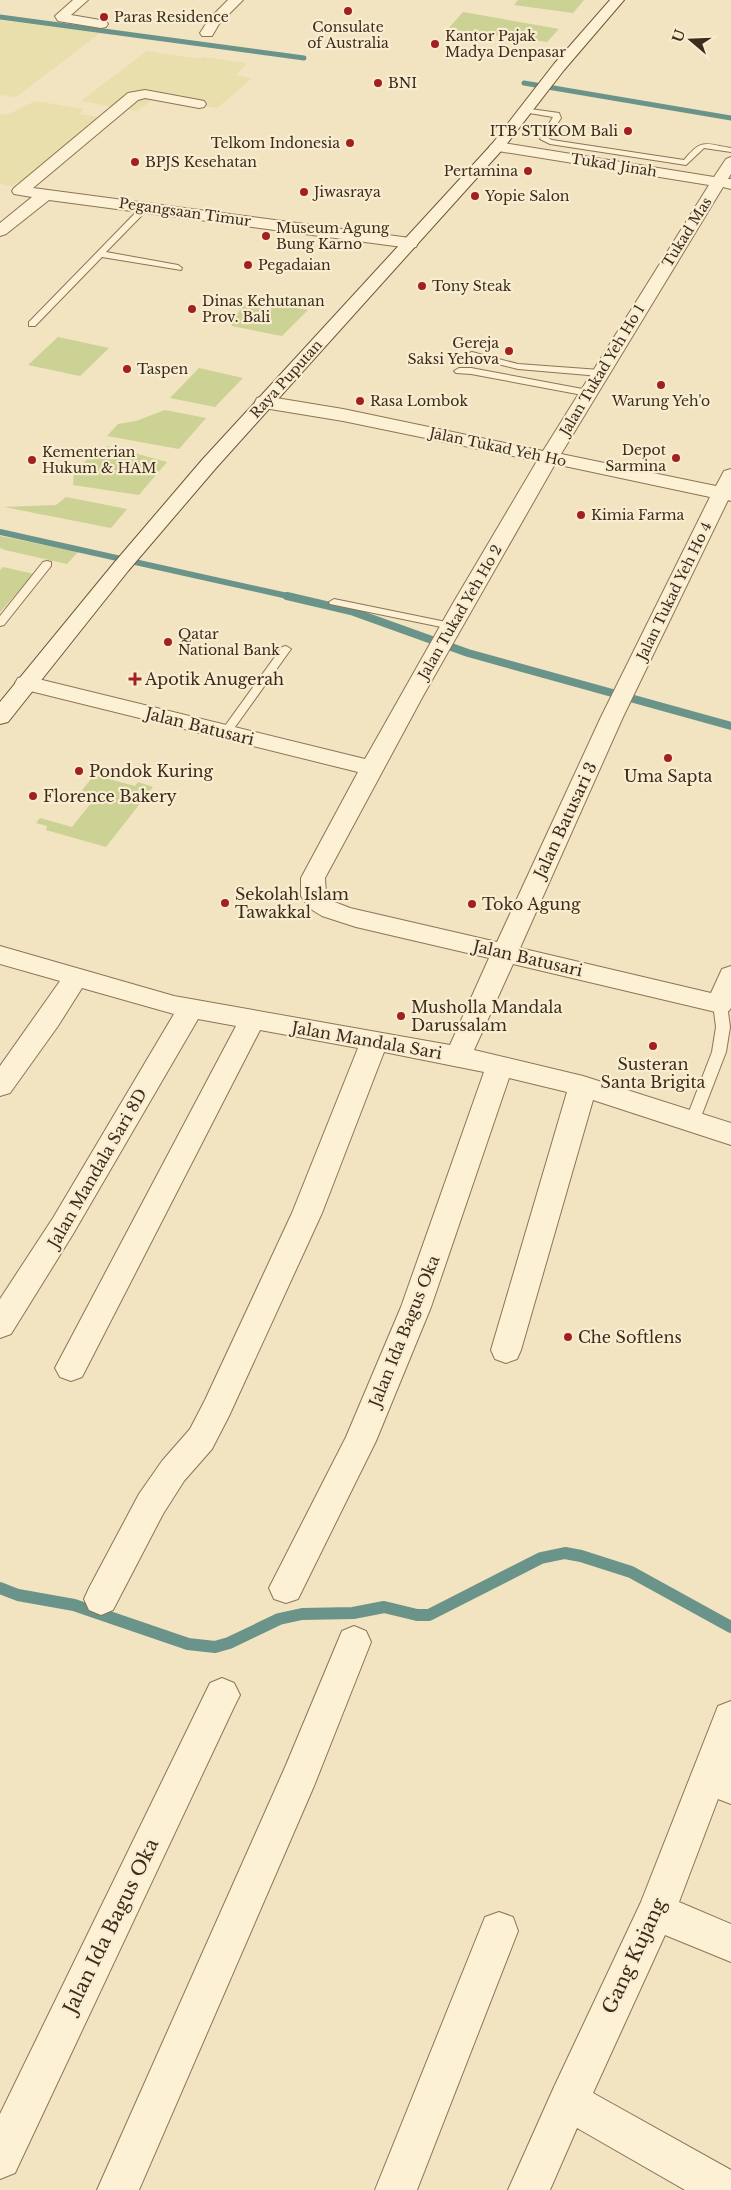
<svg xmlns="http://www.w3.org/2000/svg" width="731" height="2190" viewBox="0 0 731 2190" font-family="'Libre Baskerville',serif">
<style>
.farmland{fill:#e9dfad}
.green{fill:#cbd293}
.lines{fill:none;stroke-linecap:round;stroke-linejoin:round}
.stream-far3{stroke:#6a9489;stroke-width:5}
.stream-far2{stroke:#6a9489;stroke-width:6}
.stream-far1{stroke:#6a9489;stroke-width:8}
.stream{stroke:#6a9489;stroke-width:12}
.lane-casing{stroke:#8e7456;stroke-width:2}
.street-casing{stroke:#8e7456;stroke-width:2}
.secondary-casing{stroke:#70553a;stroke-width:2}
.lane{fill:#fcf0d5;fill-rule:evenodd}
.street{fill:#fcf0d5;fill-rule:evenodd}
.secondary{fill:#fcf0d5;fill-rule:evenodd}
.poi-dot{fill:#a32021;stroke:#f9edd1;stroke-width:2}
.labels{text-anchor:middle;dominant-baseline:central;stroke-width:4.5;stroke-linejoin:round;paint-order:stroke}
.far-poi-label{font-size:14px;fill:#3c2c1c;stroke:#f9edd1;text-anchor:start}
.far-street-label{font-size:14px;fill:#3c2c1c;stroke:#f9edd1}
.poi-label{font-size:16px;fill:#3c2c1c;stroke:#f9edd1;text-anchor:start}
.street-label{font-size:16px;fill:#3c2c1c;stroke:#f9edd1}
.near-street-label{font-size:19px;fill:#3c2c1c;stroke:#f9edd1}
</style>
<rect width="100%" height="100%" fill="#f2e3c1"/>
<path class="farmland" d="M 0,20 L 100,33 L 16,97 L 0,95 Z
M 147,51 L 201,59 L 203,57 L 247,63 L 236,75 L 252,78 L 217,108 L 155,98 L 137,111 L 81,101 Z
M 35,101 L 84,109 L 79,114 L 98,117 L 33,174 L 11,186 L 0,184 L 0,114 L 7,115 Z"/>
<path class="green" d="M 518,0 L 584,0 L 573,13 L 514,5 Z
M 463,12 L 559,29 L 547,42 L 448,29 Z
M 256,301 L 308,310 L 282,336 L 232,326 L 231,320 L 246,304 Z
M 58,337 L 109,348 L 80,376 L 28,365 Z
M 199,368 L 243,378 L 215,407 L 170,398 Z
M 165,410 L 206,418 L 179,449 L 107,436 L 118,424 L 136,421 Z
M 108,446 L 167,462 L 139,495 L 73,485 L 74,473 L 91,455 Z
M 66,497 L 127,509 L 111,528 L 4,507 L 56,505 Z
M 0,536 L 78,552 L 67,564 L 5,550 L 0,548 Z
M 3,567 L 34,574 L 0,612 L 0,570 Z
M 94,775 L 135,786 L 138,782 L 153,787 L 106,847 L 46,830 L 47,826 L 36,823 L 40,818 L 72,827 L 91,803 L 76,798 Z"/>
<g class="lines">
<path class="stream-far3" d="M 0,17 L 304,58
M 524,83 L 731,118"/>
<path class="stream-far2" d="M 0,532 L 292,597"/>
<path class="stream-far1" d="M 287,596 L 351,611 L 468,653 L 731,726"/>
<path class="stream" d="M 0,1588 L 18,1595 L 74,1605 L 188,1644 L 215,1647 L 229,1643 L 279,1619 L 302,1614 L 353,1613 L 384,1607 L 417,1615 L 429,1615 L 541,1558 L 565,1553 L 581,1556 L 631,1572 L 731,1627"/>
<defs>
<path id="lane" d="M 523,108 L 559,113 L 561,118 L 548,138 L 552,140 L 684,160 C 702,138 705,144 731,148 L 731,152 L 704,148 L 686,165 L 550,144 L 540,139 L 553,117 L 523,112 Z
M 143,205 L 150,207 L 106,252 L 178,265 L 182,268 L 181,270 L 102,257 L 35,326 L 29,326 L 29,322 Z
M 472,352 L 518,364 L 600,370 L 605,373 L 600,376 L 518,369 L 469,357 L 469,353 Z
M 459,368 L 471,368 L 588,390 L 593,393 L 588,396 L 471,374 L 456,373 L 454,371 Z
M 47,561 L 51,562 L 51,566 L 4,625 L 0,626 L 0,616 L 43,562 Z
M 334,599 L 451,623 L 456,626 L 451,629 L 330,604 L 329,602 Z
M 286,646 L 291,649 L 230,734 L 222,734 L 220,732 L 222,730 L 282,647 Z
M 720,999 L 725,1001 L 727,1004 L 730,1027 L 726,1052 L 699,1122 L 697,1126 L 692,1127 L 687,1126 L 685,1122 L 712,1052 L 716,1027 L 713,1004 L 715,1001 Z"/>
<path id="street" d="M 73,0 L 88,0 L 71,15 L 106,21 L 108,24 L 106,27 L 101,28 L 58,21 L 55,16 Z
M 228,0 L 243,0 L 219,24 L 212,36 L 202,36 L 200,33 L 209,19 Z
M 145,90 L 199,100 L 204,101 L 206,104 L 204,107 L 199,108 L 145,98 L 138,100 L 33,188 L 410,238 L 416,239 L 418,243 L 416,247 L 410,248 L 49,200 L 6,234 L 0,236 L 0,223 L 32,197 L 14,194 L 12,191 L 14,188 L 128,93 Z
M 497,142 L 714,177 L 726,159 L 731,157 L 731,174 L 728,179 L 731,179 L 731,189 L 723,187 L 561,454 L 716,486 L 724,471 L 731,469 L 731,501 L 728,500 L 623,717 L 520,948 L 711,993 L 722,969 L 731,966 L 731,1008 L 729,1011 L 720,1013 L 513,964 L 474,1050 L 583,1076 L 731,1123 L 731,1145 L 593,1100 L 521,1350 L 517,1359 L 506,1363 L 495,1359 L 491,1350 L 567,1092 L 509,1078 L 431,1307 L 376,1441 L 298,1599 L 286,1603 L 274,1599 L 269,1588 L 346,1437 L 401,1307 L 484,1072 L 384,1052 L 322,1213 L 229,1416 L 212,1449 L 184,1481 L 163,1514 L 113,1610 L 101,1615 L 89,1610 L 84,1599 L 89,1588 L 139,1494 L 162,1461 L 190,1429 L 205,1400 L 292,1213 L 358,1048 L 260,1030 L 82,1377 L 71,1381 L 60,1377 L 55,1368 L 236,1026 L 198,1019 L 73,1234 L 11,1334 L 0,1338 L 0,1299 L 53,1218 L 174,1014 L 82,988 L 58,1026 L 10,1093 L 0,1096 L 0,1066 L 60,981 L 0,964 L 0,946 L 174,996 L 450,1045 L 489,958 L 356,927 L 322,916 L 309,908 L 301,896 L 301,878 L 358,772 L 18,688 L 15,683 L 18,678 L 26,676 L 365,759 L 452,605 L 537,461 L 343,421 L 264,408 L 257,406 L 255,402 L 257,398 L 264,396 L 343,409 L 543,451 L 709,185 L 492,150 L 489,147 L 492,144 ZM 555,464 L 710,497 L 601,717 L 497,942 L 350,908 L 332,901 L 326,895 L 325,878 L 423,696 Z
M 354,1626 L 366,1631 L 371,1642 L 314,1786 L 139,2190 L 97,2190 L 286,1765 L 342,1631 Z
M 222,1678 L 234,1683 L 240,1695 L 234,1707 L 15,2173 L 0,2179 L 0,2114 L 210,1683 Z
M 731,1701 L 731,1804 L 718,1799 L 679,1902 L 731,1924 L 731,1962 L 665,1935 L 593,2093 L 731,2170 L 731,2190 L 685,2190 L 577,2128 L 550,2190 L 508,2190 L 554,2087 L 641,1902 L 718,1706 Z
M 499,1912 L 513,1917 L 518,1931 L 417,2190 L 375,2190 L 485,1917 Z"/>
<path id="secondary" d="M 610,0 L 624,0 L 564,70 L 502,150 L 216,468 L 128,571 L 8,722 L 0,724 L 0,702 L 114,563 L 202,460 L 492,144 L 554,64 Z"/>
</defs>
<use href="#lane" class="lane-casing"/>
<use href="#street" class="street-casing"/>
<use href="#secondary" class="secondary-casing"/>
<use href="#lane" class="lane"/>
<use href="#street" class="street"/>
<use href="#secondary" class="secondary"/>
</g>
<g class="poi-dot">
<circle cx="348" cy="11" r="5"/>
<circle cx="104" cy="17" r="5"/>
<circle cx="435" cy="44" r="5"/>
<circle cx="378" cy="83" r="5"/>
<circle cx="628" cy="131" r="5"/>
<circle cx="350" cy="143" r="5"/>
<circle cx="135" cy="162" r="5"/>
<circle cx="528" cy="171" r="5"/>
<circle cx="304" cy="192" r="5"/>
<circle cx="475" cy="196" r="5"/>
<circle cx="266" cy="236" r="5"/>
<circle cx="248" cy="265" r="5"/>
<circle cx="422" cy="286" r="5"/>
<circle cx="192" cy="309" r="5"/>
<circle cx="509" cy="351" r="5"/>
<circle cx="127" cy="369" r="5"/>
<circle cx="661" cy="385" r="5"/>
<circle cx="360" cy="401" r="5"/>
<circle cx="676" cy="458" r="5"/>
<circle cx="32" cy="460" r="5"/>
<circle cx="581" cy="515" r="5"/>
<circle cx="168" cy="642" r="5"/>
<path d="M132.5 671.5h5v5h5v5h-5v5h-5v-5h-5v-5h5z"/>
<circle cx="668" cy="758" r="5"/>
<circle cx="79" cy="771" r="5"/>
<circle cx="33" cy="796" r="5"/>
<circle cx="225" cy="903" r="5"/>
<circle cx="472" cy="904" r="5"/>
<circle cx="401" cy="1016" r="5"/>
<circle cx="653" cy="1046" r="5"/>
<circle cx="568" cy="1337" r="5"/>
</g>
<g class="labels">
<g class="far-poi-label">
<text x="114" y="17">Paras Residence</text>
<text x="348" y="27" text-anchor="middle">Consulate<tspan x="348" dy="16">of Australia</tspan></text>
<text x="445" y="36">Kantor Pajak<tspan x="445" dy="16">Madya Denpasar</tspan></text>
<text x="388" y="83">BNI</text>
<text x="618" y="131" text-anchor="end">ITB STIKOM Bali</text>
<text x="340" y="143" text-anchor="end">Telkom Indonesia</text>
<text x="145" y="162">BPJS Kesehatan</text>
<text x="518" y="171" text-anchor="end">Pertamina</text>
<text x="314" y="192">Jiwasraya</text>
<text x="485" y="196">Yopie Salon</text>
<text x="276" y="228">Museum Agung<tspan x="276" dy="16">Bung Karno</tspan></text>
<text x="258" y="265">Pegadaian</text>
<text x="432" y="286">Tony Steak</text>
<text x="202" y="301">Dinas Kehutanan<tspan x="202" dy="16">Prov. Bali</tspan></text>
<text x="499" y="343" text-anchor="end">Gereja<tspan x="499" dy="16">Saksi Yehova</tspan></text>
<text x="137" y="369">Taspen</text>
<text x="370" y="401">Rasa Lombok</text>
<text x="661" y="401" text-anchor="middle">Warung Yeh'o</text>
<text x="666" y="450" text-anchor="end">Depot<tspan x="666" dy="16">Sarmina</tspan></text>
<text x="42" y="452">Kementerian<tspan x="42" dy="16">Hukum &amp; HAM</tspan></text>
<text x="591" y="515">Kimia Farma</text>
<text x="178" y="634">Qatar<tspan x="178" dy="16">National Bank</tspan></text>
</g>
<g class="far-street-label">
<text transform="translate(614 165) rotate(9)">Tukad Jinah</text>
<text transform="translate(185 212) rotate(8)">Pegangsaan Timur</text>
<text transform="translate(687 232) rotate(-58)">Tukad Mas</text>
<text transform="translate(602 370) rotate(-59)">Jalan Tukad Yeh Ho 1</text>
<text transform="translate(286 379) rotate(-48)">Raya Puputan</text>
<text transform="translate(498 447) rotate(12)">Jalan Tukad Yeh Ho</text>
<text transform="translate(674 591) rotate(-64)">Jalan Tukad Yeh Ho 4</text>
<text transform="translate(460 612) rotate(-60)">Jalan Tukad Yeh Ho 2</text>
</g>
<g class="poi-label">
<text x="145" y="679">Apotik Anugerah</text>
<text x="89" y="771">Pondok Kuring</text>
<text x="668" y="776" text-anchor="middle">Uma Sapta</text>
<text x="43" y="796">Florence Bakery</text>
<text x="235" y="894">Sekolah Islam<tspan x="235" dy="18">Tawakkal</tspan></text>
<text x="482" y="904">Toko Agung</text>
<text x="411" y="1007">Musholla Mandala<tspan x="411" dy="18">Darussalam</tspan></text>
<text x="653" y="1064" text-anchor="middle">Susteran<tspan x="653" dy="18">Santa Brigita</tspan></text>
<text x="578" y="1337">Che Softlens</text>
</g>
<g class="street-label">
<text transform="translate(200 726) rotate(14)">Jalan Batusari</text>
<text transform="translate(565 820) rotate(-65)">Jalan Batusari 3</text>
<text transform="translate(528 958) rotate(13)">Jalan Batusari</text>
<text transform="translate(367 1040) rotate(10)">Jalan Mandala Sari</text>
<text transform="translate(97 1168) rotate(-60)">Jalan Mandala Sari 8D</text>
<text transform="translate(404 1331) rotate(-68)">Jalan Ida Bagus Oka</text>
</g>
<g class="near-street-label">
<text transform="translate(111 1926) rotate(-64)">Jalan Ida Bagus Oka</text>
<text transform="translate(634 1956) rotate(-65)">Gang Kujang</text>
</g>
</g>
<g transform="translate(691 40) rotate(289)" stroke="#f9edd1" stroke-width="4" paint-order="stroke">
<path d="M0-4L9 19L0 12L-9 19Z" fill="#3c2c1c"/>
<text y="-8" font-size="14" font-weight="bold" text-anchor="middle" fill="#3c2c1c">U</text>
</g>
</svg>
